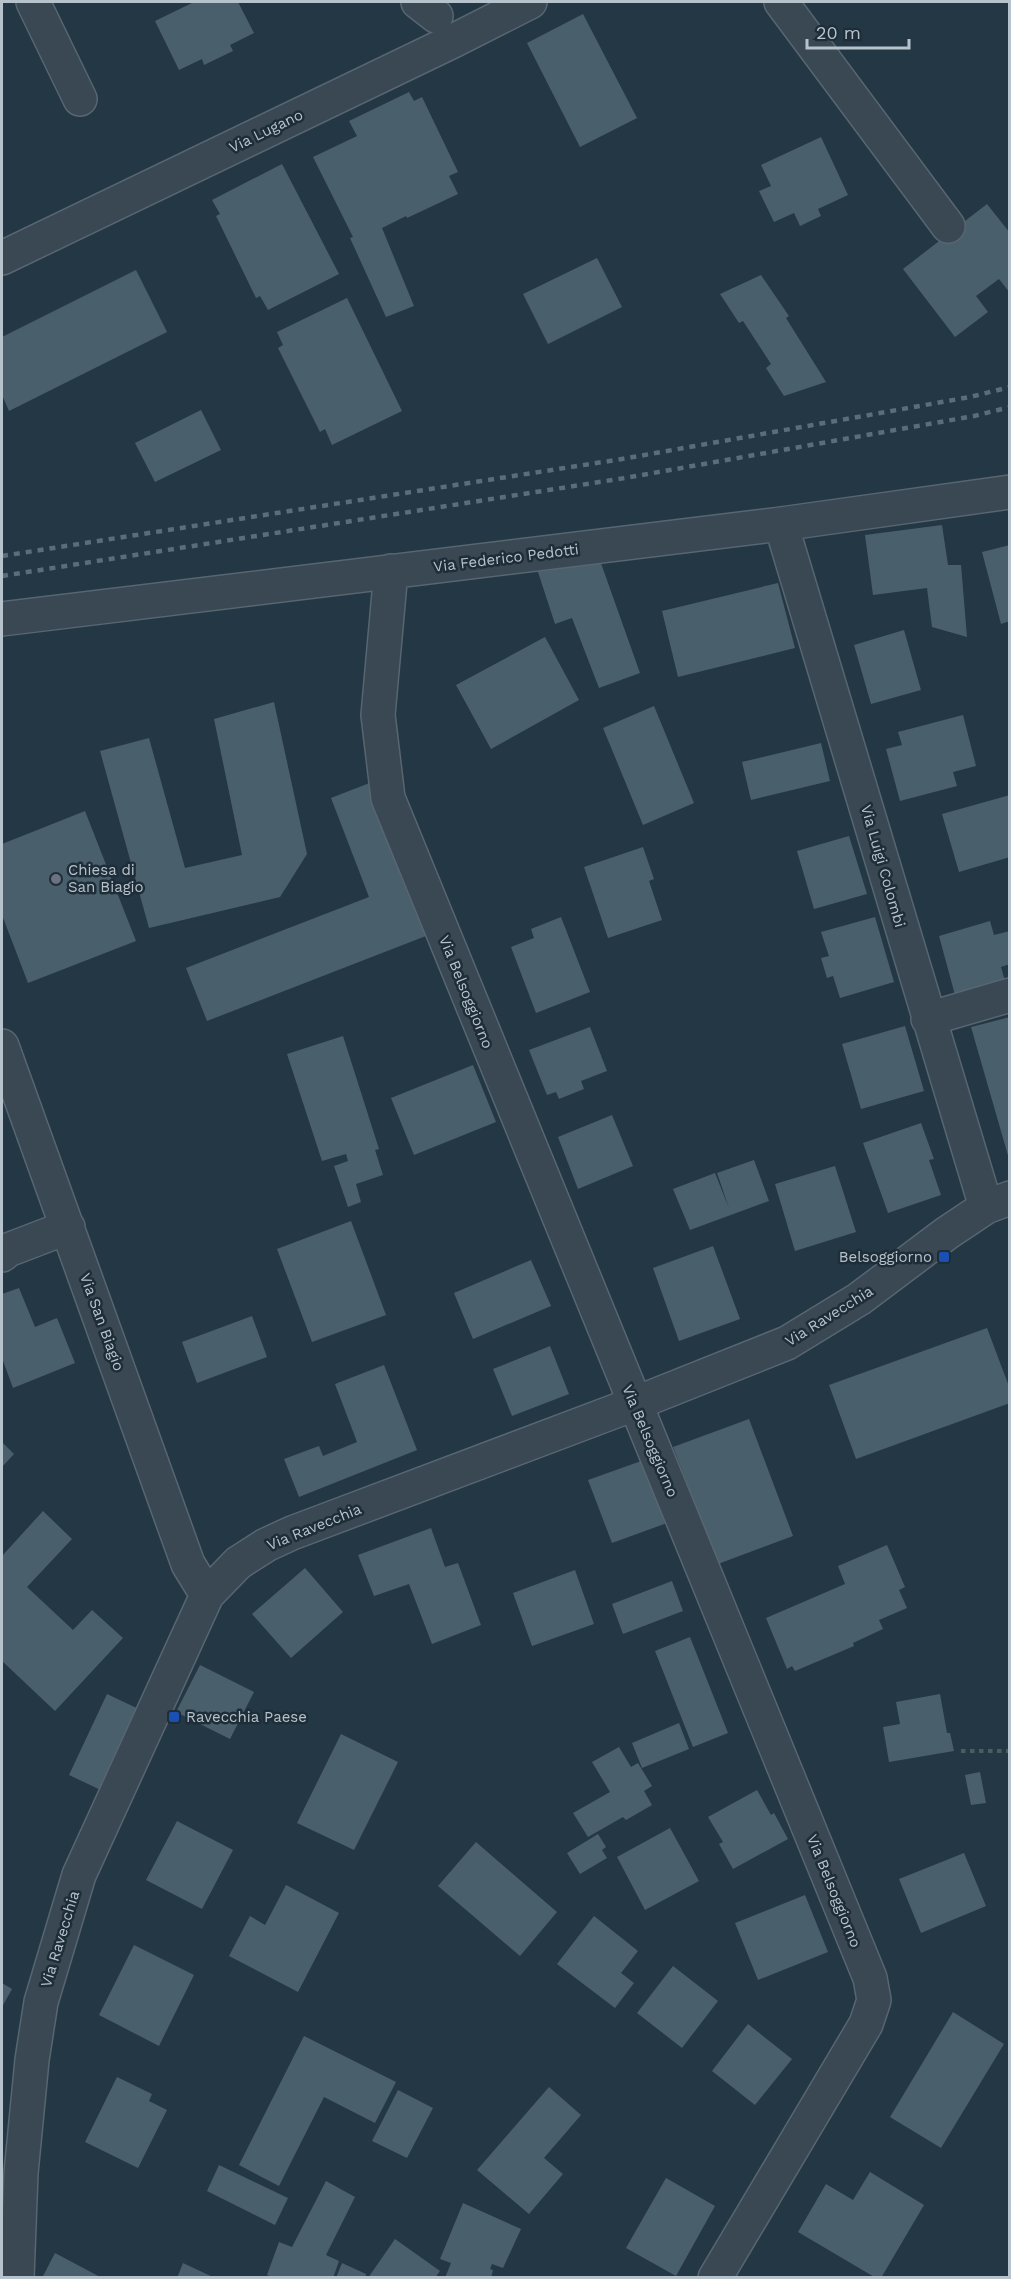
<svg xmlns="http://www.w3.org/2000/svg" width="1011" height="2279" viewBox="0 0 1011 2279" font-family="'Work Sans',sans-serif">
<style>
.building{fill:#4a5f6c}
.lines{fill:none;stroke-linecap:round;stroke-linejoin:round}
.minor-casing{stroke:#576670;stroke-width:36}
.path{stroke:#45605f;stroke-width:4;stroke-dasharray:4.5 4.5;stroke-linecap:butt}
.minor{stroke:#394853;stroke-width:33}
.rail{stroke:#5b6d7a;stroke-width:4.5;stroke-dasharray:6 6;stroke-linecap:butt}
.worship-dot{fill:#6b7280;stroke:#1e2d38;stroke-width:2}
.transit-dot{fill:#1a4fb4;stroke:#1e2d38;stroke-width:2}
.labels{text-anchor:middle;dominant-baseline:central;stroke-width:5;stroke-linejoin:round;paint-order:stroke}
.street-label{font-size:15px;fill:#b6c3cd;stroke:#1e2d38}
.poi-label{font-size:15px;fill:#b6c3cd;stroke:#1e2d38;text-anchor:start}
</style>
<rect width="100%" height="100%" fill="#243744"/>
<path class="building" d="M 194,2 L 238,2 L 254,33 L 230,45 L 233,51 L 204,65 L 202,59 L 179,70 L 155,21 Z
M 583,14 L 637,118 L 580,147 L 527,43 Z
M 409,92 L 414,101 L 422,97 L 458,172 L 449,176 L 458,194 L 407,218 L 406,216 L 382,228 L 414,306 L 386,317 L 350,238 L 353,237 L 313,157 L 357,136 L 349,121 Z
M 821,137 L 848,195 L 818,209 L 821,216 L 800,226 L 794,213 L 774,222 L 759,191 L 771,186 L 761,165 Z
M 282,164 L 339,274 L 268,310 L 260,296 L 256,298 L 216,216 L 220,214 L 212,200 Z
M 987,204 L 1010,233 L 1010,293 L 999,279 L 976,296 L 988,312 L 955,337 L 903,269 Z
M 597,258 L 622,307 L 548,344 L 523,294 Z
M 136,270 L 167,332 L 9,411 L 2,395 L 2,337 Z
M 761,275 L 789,316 L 786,318 L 826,382 L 784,396 L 766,368 L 771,364 L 743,321 L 739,323 L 720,294 Z
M 347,298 L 402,411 L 332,445 L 325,429 L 320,432 L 278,348 L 283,345 L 277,332 Z
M 201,410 L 221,450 L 155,482 L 135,443 Z
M 942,525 L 948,565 L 961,565 L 967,637 L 932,627 L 927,588 L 873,595 L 865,535 Z
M 1010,545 L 1010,621 L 1001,624 L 982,552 Z
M 597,552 L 640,673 L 599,688 L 572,618 L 555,624 L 535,563 Z
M 778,583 L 795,648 L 678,677 L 662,611 Z
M 904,630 L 921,690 L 871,704 L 854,645 Z
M 545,637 L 579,700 L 491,749 L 456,685 Z
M 274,702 L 307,854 L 280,897 L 149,928 L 100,751 L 149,738 L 185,868 L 242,855 L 214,719 Z
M 654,706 L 694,803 L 643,825 L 603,728 Z
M 963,715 L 976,766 L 953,772 L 957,786 L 900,801 L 886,749 L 902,745 L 898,732 Z
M 821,743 L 830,781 L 751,800 L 742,762 Z
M 372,782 L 431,934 L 207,1021 L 186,968 L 369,897 L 331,798 Z
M 1010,795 L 1010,857 L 959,872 L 942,814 Z
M 85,811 L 136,941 L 28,983 L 2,915 L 2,844 Z
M 849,836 L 867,894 L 814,909 L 797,851 Z
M 643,847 L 654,879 L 649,881 L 662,920 L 608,938 L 584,867 Z
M 561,917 L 590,992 L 536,1013 L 511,947 L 534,938 L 531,929 Z
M 875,917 L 894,982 L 840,998 L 833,976 L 827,978 L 821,958 L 829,956 L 821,932 Z
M 990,921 L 994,935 L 1010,931 L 1010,964 L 1001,967 L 1005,981 L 955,995 L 939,936 Z
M 1010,1017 L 1010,1159 L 1009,1159 L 971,1027 Z
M 905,1026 L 924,1091 L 861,1109 L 842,1044 Z
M 590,1027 L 607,1071 L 581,1081 L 584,1089 L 559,1099 L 556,1092 L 547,1095 L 529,1050 Z
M 343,1036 L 379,1149 L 375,1150 L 383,1175 L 356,1184 L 361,1202 L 348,1207 L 334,1166 L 348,1161 L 346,1154 L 322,1161 L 287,1054 Z
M 473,1065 L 496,1122 L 414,1155 L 391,1098 Z
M 612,1115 L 633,1166 L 578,1189 L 558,1137 Z
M 921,1123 L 934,1159 L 929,1160 L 941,1195 L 888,1213 L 863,1143 Z
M 754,1160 L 769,1201 L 690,1230 L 673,1189 L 715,1173 L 729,1208 L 717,1173 Z
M 835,1166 L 856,1232 L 795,1251 L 775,1184 Z
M 351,1221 L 386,1315 L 312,1342 L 277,1249 Z
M 713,1246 L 740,1319 L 679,1341 L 653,1268 Z
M 531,1260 L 551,1306 L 473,1339 L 454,1293 Z
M 19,1288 L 35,1327 L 57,1318 L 75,1363 L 13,1388 L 2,1358 L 2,1294 Z
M 252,1316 L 267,1357 L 197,1383 L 182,1342 Z
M 987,1328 L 1010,1389 L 1010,1403 L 856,1459 L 829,1385 Z
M 550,1346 L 569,1394 L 512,1416 L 493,1369 Z
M 384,1365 L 417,1450 L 299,1497 L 284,1459 L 319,1446 L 323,1456 L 357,1442 L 335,1384 Z
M 749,1419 L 793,1536 L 718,1564 L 673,1447 Z
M 2,1442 L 14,1454 L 2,1467 Z
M 644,1460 L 667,1523 L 612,1543 L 588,1480 Z
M 43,1511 L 72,1539 L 27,1587 L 73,1630 L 92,1610 L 123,1638 L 55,1711 L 2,1661 L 2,1556 Z
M 431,1528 L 445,1567 L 458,1563 L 481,1625 L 432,1644 L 409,1584 L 374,1596 L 358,1555 Z
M 887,1545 L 905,1587 L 899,1590 L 907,1608 L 879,1620 L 883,1629 L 853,1643 L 854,1646 L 795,1671 L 792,1666 L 787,1669 L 766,1618 L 845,1584 L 838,1566 Z
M 305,1568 L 343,1612 L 291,1658 L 252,1614 Z
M 575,1570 L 594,1624 L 532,1646 L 513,1593 Z
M 672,1581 L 683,1611 L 623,1634 L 612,1604 Z
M 690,1637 L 728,1733 L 693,1747 L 655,1651 Z
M 200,1665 L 254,1692 L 230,1739 L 176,1712 Z
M 107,1694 L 145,1712 L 107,1793 L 69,1775 Z
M 940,1694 L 947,1733 L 950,1733 L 954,1751 L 889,1762 L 883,1727 L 900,1724 L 896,1702 Z
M 679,1723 L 689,1749 L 642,1768 L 632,1743 Z
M 341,1734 L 398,1762 L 354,1850 L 297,1823 Z
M 619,1747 L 631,1767 L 638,1763 L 652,1786 L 644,1791 L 652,1805 L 626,1820 L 623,1817 L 588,1837 L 573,1813 L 610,1792 L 592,1762 Z
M 980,1772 L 986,1803 L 971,1805 L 965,1775 Z
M 757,1790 L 771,1815 L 774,1813 L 788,1839 L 733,1869 L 719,1844 L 723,1842 L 708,1817 Z
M 177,1821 L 233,1850 L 202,1909 L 146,1880 Z
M 670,1828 L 699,1881 L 645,1910 L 617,1857 Z
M 598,1834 L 606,1847 L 602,1850 L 607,1858 L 580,1874 L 567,1853 Z
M 476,1842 L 557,1912 L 520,1956 L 438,1886 Z
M 964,1853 L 986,1906 L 921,1933 L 899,1879 Z
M 286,1885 L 339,1913 L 298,1992 L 229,1956 L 250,1916 L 265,1925 Z
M 805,1895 L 828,1952 L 758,1980 L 735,1923 Z
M 594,1916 L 638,1951 L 621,1973 L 634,1983 L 615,2008 L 557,1964 Z
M 134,1945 L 194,1975 L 159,2046 L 99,2015 Z
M 673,1966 L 718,2001 L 682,2048 L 637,2013 Z
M 2,1983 L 12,1989 L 2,2007 Z
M 953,2012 L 1004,2044 L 941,2148 L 890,2117 Z
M 748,2024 L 792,2059 L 755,2105 L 712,2071 Z
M 304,2036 L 396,2082 L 375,2123 L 324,2097 L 279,2186 L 239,2165 Z
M 117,2077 L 152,2094 L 149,2101 L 167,2110 L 138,2168 L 85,2142 Z
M 549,2087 L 581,2115 L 544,2158 L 563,2174 L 529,2214 L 477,2170 Z
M 398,2090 L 433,2108 L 407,2158 L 372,2141 Z
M 219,2165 L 288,2198 L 275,2225 L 207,2191 Z
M 870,2172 L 924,2205 L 881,2278 L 876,2278 L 798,2232 L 826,2184 L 853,2200 Z
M 666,2178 L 715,2206 L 676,2276 L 626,2248 Z
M 326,2181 L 355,2197 L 326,2255 L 339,2261 L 333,2278 L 274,2278 L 267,2275 L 279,2242 L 292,2247 Z
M 463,2203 L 521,2229 L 503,2268 L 492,2264 L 490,2269 L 493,2270 L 491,2278 L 445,2278 L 451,2263 L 440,2259 Z
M 395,2239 L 440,2271 L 435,2278 L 368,2278 Z
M 55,2253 L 102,2278 L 42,2278 Z
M 183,2263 L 215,2278 L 177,2278 Z
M 342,2263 L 366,2274 L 365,2278 L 336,2278 Z"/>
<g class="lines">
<defs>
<path id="minor" d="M 33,2 L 80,99
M 418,2 L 436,16
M 781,2 L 948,226
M 2,258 L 453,41 L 530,2
M 781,524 L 986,1207
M 391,571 L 378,715 L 388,798 L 870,1978 L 874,2000 L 866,2024 L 715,2278
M 2,619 L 781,524 L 1010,492
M 928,1019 L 1010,995
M 2,1046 L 188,1564 L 207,1595
M 2,1255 L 8,1250 L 68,1227
M 17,2278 L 21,2173 L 32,2060 L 41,2002 L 79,1875 L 207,1595 L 238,1563 L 266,1545 L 292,1533 L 634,1404 L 787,1343 L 859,1299 L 947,1233 L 986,1207 L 1010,1198"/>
</defs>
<use href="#minor" class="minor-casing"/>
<path class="path" d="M 961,1751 L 1010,1751"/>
<use href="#minor" class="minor"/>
<path class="rail" d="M 2,556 L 622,459 L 970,397 L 1010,387
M 2,576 L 625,478 L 974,416 L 1010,407"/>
</g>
<circle class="worship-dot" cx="56" cy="879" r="6"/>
<g class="transit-dot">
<rect x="938" y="1251" width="12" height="12" rx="3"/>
<rect x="168" y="1711" width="12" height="12" rx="3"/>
</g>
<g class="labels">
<g class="street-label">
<text transform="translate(266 131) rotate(-26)">Via Lugano</text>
<text transform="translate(506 558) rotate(-7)">Via Federico Pedotti</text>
<text transform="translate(883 866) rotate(74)">Via Luigi Colombi</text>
<text transform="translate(466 992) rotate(68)">Via Belsoggiorno</text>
<text transform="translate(829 1316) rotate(-32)">Via Ravecchia</text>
<text transform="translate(102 1322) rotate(70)">Via San Biagio</text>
<text transform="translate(650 1441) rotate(67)">Via Belsoggiorno</text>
<text transform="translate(314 1527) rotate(-22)">Via Ravecchia</text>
<text transform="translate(834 1891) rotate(68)">Via Belsoggiorno</text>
<text transform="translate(60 1939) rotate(-73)">Via Ravecchia</text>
</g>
<g class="poi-label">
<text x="68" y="870">Chiesa di<tspan x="68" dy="17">San Biagio</tspan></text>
<text x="932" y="1257" text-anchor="end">Belsoggiorno</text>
<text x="186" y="1717">Ravecchia Paese</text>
</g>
</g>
<rect width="1011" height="2279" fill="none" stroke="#b6c3cd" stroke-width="6"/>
<path d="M807 39v9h102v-9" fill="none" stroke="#b6c3cd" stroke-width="3"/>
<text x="816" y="39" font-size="18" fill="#b6c3cd" stroke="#1e2d38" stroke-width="4.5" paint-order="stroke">20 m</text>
</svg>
